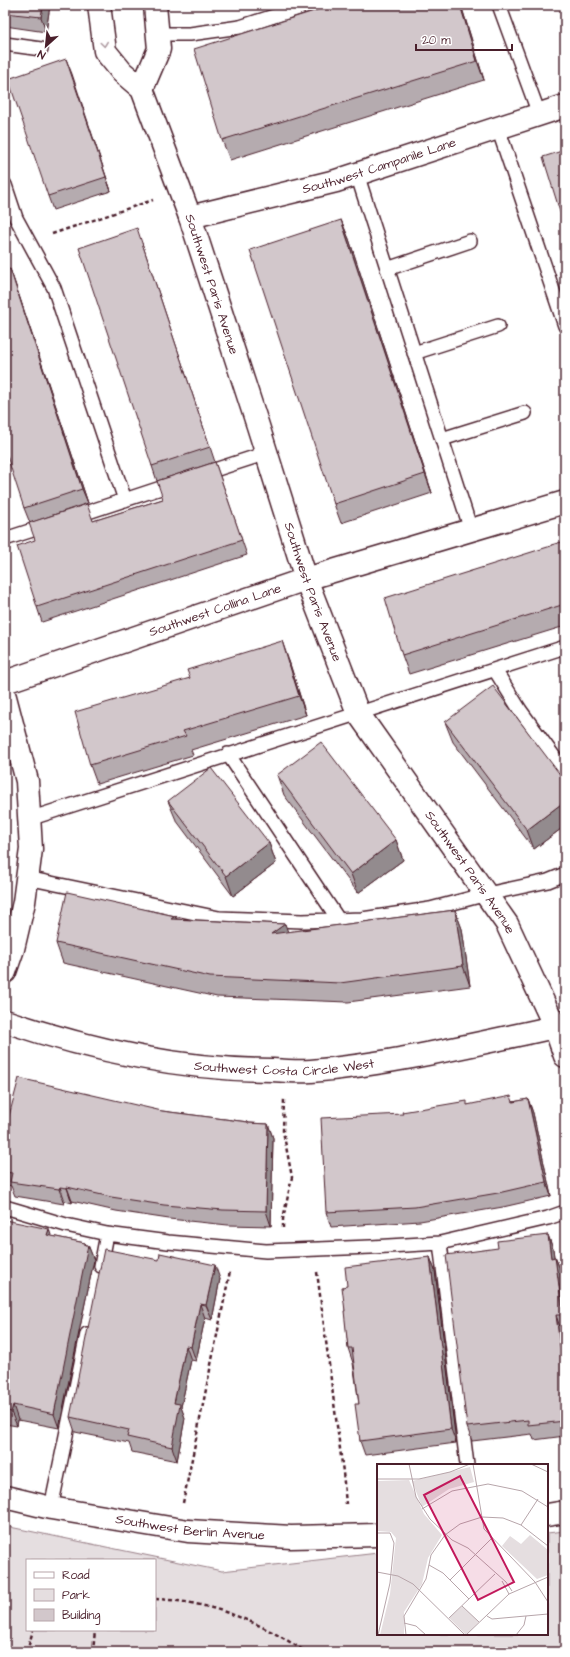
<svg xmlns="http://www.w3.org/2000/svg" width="570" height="1657" viewBox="0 0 570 1657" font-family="'Architects Daughter',sans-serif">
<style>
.green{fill:#e5dee0;stroke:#987e86;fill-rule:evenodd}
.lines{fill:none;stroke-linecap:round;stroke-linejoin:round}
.service-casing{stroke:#4a1f2b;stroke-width:16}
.minor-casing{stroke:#4a1f2b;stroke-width:25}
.tertiary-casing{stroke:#4a1f2b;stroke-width:25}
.path{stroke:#4a1f2b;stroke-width:2.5;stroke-dasharray:4 3;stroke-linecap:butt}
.service{stroke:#fff;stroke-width:13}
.minor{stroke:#fff;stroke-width:22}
.tertiary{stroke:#fff;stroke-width:22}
.wall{fill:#b5abaf;stroke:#4a1f2b}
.shaded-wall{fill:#938b8e;stroke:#4a1f2b}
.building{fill:#d2c7cb;stroke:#4a1f2b}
.oneway{stroke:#ae9aa0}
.labels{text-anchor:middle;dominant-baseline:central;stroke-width:3;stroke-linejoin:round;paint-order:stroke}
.street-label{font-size:13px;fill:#4a1f2b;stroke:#fff}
.inset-road{fill:none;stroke:#b7a5aa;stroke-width:1}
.view{fill:#c2185b;fill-opacity:0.15;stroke:#c2185b;stroke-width:2}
.inset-edge{fill:none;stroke:#4a1f2b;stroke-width:2}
</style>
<rect width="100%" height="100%" fill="#fff"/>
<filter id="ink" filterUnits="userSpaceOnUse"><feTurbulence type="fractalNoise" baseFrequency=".025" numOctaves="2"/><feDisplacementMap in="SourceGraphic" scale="8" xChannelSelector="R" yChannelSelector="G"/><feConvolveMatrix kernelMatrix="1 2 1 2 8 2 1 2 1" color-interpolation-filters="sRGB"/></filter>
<g filter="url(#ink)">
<path class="green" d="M 5,1526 L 222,1571 L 378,1553 L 378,1634 L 547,1634 L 547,1533 L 565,1531 L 565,1652 L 5,1652 ZM 27,1560 L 155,1560 L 155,1630 L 27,1630 Z"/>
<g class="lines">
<defs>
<path id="service" d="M 499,5 L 539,114
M 157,34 L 190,34 L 240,27 L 308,5
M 5,44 L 41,49
M 498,128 L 565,326
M 357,174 L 471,530
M 5,185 L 16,218 L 54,288 L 125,500
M 387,269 L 470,241
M 414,353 L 498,326
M 442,439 L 525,413
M 202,474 L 267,453
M 73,517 L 176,483
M 5,539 L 48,525
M 495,670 L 520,710 L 565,772
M 228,754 L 338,919
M 29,819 L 565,647
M 27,878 L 219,918 L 302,921 L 362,919 L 430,909 L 487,894 L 548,881 L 565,874
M 5,1207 L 66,1225 L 107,1234 L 168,1242 L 266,1251 L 371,1247 L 440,1243 L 548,1218 L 565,1212
M 440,1243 L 467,1465
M 101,1266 L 107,1234
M 51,1508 L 87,1334"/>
<g id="minor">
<path id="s1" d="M 99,5 L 105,51 L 122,72 L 142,89 L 190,217 L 258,426 L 306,579 L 358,713 L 507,924 L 555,1027 L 565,1056"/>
<path d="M 142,89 L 159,49 L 155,5"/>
<path id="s2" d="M 190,217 L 336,181 L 565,106"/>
<path id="s3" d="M 5,682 L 306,579 L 565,502"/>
<path d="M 5,697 L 27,781 L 31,849 L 24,902 L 13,949 L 5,972"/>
<path id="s4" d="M 5,1497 L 51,1508 L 188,1531 L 291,1537 L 378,1535"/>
<path d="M 547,1515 L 565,1512"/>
</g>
<g id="tertiary">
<path id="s5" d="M 5,1021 C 91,1050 180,1070 272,1070 C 285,1071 298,1072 311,1071 C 393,1064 475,1044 555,1027 L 565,1023"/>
</g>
</defs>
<use href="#service" class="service-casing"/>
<use href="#minor" class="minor-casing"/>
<use href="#tertiary" class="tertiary-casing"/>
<path class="path" d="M 52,234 L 153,200
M 283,1228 L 283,1219 L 292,1177 L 283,1131 L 284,1099
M 317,1272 L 343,1472 L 346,1504
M 183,1503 L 230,1271
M 155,1599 C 210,1601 260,1622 306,1652
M 27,1652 L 33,1630
M 93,1652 L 95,1630"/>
<use href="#service" class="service"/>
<use href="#minor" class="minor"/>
<use href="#tertiary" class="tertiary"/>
</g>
<path class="wall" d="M 5,5 L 50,5 L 46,32 L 5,26 Z
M 461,5 L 484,80 L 230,160 L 222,140 Z
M 66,59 L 111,191 L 53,210 L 48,196 Z
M 341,220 L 349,239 L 432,493 L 341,523 L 334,504 Z
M 142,243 L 215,462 L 157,481 L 152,466 Z
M 10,269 L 88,503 L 30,523 L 24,508 Z
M 215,462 L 247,555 L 42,622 L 37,607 L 93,521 L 163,499 Z
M 565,541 L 565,626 L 409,674 L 402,655 L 551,546 Z
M 289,661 L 306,715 L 191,750 L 193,755 L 97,784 L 90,765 L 190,678 Z
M 445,722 L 565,781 L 565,826 L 534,849 L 453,742 Z
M 277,775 L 396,840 L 403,860 L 358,893 L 284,795 Z
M 168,801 L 269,843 L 276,863 L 233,896 L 176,820 Z
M 455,910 L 462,929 L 470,986 L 348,1002 L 217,997 L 63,963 L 56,943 L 175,916 L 177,919 L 285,924 L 287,932 Z
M 528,1099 L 533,1113 L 551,1196 L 503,1207 L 420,1221 L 331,1227 L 326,1212 L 468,1105 L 513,1102 Z
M 162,1111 L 248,1122 L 248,1123 L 268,1124 L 273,1138 L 271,1226 L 228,1225 L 169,1219 L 116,1211 L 72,1201 L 72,1203 L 65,1201 L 64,1204 L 15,1196 L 11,1186 L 5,1184 L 5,1131 Z
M 5,1220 L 51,1236 L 85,1243 L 86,1245 L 88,1245 L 94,1260 L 59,1428 L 18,1420 L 17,1426 L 5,1424 Z
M 548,1235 L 553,1249 L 554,1257 L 555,1257 L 561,1271 L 565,1306 L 565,1329 L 561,1330 L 565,1358 L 565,1436 L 534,1440 L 532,1434 L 472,1441 L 467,1427 L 498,1248 Z
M 430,1257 L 435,1271 L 456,1443 L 365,1455 L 360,1441 L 359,1404 L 353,1363 L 348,1348 L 345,1311 L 347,1286 Z
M 220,1279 L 212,1320 L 205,1318 L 196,1361 L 191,1360 L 181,1407 L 185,1418 L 177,1461 L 132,1452 L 129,1443 L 75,1432 L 70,1417 Z"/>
<path class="shaded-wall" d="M 43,5 L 50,5 L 46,32 L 41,17 Z
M 460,5 L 461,5 L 484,80 L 477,61 Z
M 66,59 L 72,74 L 111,191 L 106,177 Z
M 341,220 L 349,239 L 432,493 L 425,474 Z
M 10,269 L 15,283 L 88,503 L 82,489 Z
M 282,641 L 289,661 L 306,715 L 299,696 Z
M 565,801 L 565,826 L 534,849 L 527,830 Z
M 396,840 L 403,860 L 358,893 L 351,874 Z
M 269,843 L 276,863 L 233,896 L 226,876 Z
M 455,910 L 462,929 L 470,986 L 463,966 Z
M 175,916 L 183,935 L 171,919 Z
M 285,924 L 292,943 L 271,934 Z
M 528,1099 L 533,1113 L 551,1196 L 546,1182 Z
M 268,1124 L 273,1138 L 271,1226 L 266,1211 Z
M 60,1187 L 65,1201 L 64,1204 L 59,1189 Z
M 67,1187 L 72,1201 L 72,1203 L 67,1188 Z
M 49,1229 L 54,1244 L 47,1235 Z
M 548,1235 L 553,1249 L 556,1272 L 551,1258 Z
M 85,1243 L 88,1249 L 88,1245 L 94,1260 L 59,1428 L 54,1414 Z
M 430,1257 L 435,1271 L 456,1443 L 451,1429 Z
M 555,1257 L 561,1271 L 565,1306 L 565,1321 L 563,1315 Z
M 215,1265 L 220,1279 L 212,1320 L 206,1305 Z
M 200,1304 L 205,1318 L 196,1361 L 191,1347 Z
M 556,1315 L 561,1330 L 565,1358 L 565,1380 L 564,1377 Z
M 186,1346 L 191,1360 L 181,1407 L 185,1418 L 177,1461 L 172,1447 L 174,1403 Z
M 13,1405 L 18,1420 L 17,1426 L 11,1412 Z"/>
<path class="building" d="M 5,5 L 43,5 L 41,17 L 5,13 Z
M 333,5 L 460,5 L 477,61 L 222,140 L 194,49 Z
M 66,59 L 106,177 L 48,196 L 8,79 Z
M 565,150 L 565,228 L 543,157 Z
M 341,220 L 425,474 L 334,504 L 250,250 Z
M 137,228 L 210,447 L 152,466 L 79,248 Z
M 10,269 L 82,489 L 24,508 L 5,450 L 5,270 Z
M 215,462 L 242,540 L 37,607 L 17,546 L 35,540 L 29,523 L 87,504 L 93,521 L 163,499 L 157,481 Z
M 565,541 L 565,604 L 402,655 L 385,598 L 551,546 L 551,545 Z
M 282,641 L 299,696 L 183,731 L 186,736 L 90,765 L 75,712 L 190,678 L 187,670 Z
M 493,686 L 565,781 L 565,801 L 527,830 L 445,722 Z
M 321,742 L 396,840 L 351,874 L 277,775 Z
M 211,768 L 269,843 L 226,876 L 168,801 Z
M 67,892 L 175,916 L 171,919 L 285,924 L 271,934 L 455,910 L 463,966 L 340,983 L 210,977 L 56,943 Z
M 19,1078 L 162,1111 L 248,1122 L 248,1123 L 268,1124 L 266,1211 L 223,1210 L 164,1205 L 111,1197 L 67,1187 L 67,1188 L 60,1187 L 59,1189 L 10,1182 L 12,1173 L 5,1172 L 5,1131 Z
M 511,1096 L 513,1102 L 528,1099 L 546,1182 L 498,1193 L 415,1207 L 326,1212 L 321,1118 L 403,1114 L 402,1112 L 467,1101 L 467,1105 Z
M 5,1220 L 49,1229 L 47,1235 L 85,1243 L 85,1245 L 88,1245 L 54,1414 L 13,1405 L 11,1412 L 5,1410 Z
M 548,1235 L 551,1258 L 555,1257 L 563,1315 L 556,1315 L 564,1377 L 565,1377 L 565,1421 L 528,1425 L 528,1420 L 467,1427 L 446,1255 L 498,1248 L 497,1241 Z
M 104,1249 L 159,1260 L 160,1253 L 215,1265 L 206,1305 L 200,1304 L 191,1347 L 186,1346 L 174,1403 L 180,1404 L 172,1447 L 127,1437 L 129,1430 L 70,1417 Z
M 430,1257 L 451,1429 L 360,1441 L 355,1404 L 359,1404 L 352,1348 L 348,1348 L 344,1311 L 345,1311 L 342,1287 L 347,1286 L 345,1267 Z"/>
<defs><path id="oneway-chevron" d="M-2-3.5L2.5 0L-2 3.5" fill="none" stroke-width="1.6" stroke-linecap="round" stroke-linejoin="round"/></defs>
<use class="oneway" href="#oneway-chevron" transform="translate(104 44) rotate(82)"/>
</g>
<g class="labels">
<g class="street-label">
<text stroke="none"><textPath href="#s2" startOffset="196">Southwest Campanile Lane</textPath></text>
<text stroke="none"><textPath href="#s1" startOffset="307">Southwest Paris Avenue</textPath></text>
<text stroke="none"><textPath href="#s1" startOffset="631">Southwest Paris Avenue</textPath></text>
<text stroke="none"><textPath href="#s3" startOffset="222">Southwest Collina Lane</textPath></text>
<text stroke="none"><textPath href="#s1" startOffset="955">Southwest Paris Avenue</textPath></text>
<text stroke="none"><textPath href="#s5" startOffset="285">Southwest Costa Circle West</textPath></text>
<text stroke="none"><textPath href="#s4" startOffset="188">Southwest Berlin Avenue</textPath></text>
</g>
</g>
<g transform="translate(377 1464)">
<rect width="171" height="171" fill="#fff"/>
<path d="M 93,3 L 97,18 L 72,25 L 45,43 L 35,17 ZM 32,16 L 47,50 L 65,71 L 51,94 L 45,120 L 27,148 L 27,171 L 3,171 L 13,130 L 19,74 L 14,68 L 0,67 L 0,17 ZM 153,71 L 171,86 L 171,111 L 160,115 L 125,82 L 133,72 L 144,80 ZM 85,142 L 102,158 L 89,171 L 72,154 Z" fill="#e5dee0"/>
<path class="inset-road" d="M 32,0 L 39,33 L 53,55 L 75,76 L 91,84 L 129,118 L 135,127M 96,0 L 107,65 L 158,118 L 171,138M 154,0 L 171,8M 0,15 L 42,15 L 73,8 L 93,0M 45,45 L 75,27 L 111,20 L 145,27 L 171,43M 144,61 L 161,35M 0,69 L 13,69 L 17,79 L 13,119 L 1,171M 52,101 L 66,109 L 92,135M 0,108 L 21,112 L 36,120 L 88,171M 73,116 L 115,74M 125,117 L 132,130M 85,142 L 102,158M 110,152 L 115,155 L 171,150M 72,154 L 118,110M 27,159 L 39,162 L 49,171M 29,171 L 27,152 L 49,115 L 54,91 L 68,71 L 83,60 L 105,53 L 126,54 L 144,61 L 171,82M 89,171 L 132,130 L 171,113M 139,171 L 147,161 L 149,152"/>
<path class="view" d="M 83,12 L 137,118 L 101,136 L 47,31 Z"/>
<rect width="171" height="171" class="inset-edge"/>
</g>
<rect width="570" height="1657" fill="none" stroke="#fff" stroke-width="20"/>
<rect x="10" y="10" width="550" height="1637" fill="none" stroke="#4a1f2b" stroke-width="1.5" filter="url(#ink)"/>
<rect x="26" y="1559" width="130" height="72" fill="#ffffff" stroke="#b7a5aa"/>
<rect x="34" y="1572" width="20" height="6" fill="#ffffff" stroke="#b7a5aa"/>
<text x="62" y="1579" font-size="12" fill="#4a1f2b">Road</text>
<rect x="34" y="1589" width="20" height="12" fill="#e5dee0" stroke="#b7a5aa"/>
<text x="62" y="1599" font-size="12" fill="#4a1f2b">Park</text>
<rect x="34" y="1609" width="20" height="12" fill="#d2c7cb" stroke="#b7a5aa"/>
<text x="62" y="1619" font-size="12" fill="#4a1f2b">Building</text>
<g transform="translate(46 46) rotate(207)" stroke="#ffffff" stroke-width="3" paint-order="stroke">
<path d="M0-3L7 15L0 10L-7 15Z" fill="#4a1f2b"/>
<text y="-6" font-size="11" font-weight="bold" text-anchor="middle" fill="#4a1f2b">N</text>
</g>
<path d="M416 44v6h96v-6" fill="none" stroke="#4a1f2b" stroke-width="2"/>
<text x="422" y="44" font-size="12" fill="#4a1f2b" stroke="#ffffff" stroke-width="3" paint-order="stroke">20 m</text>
</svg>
